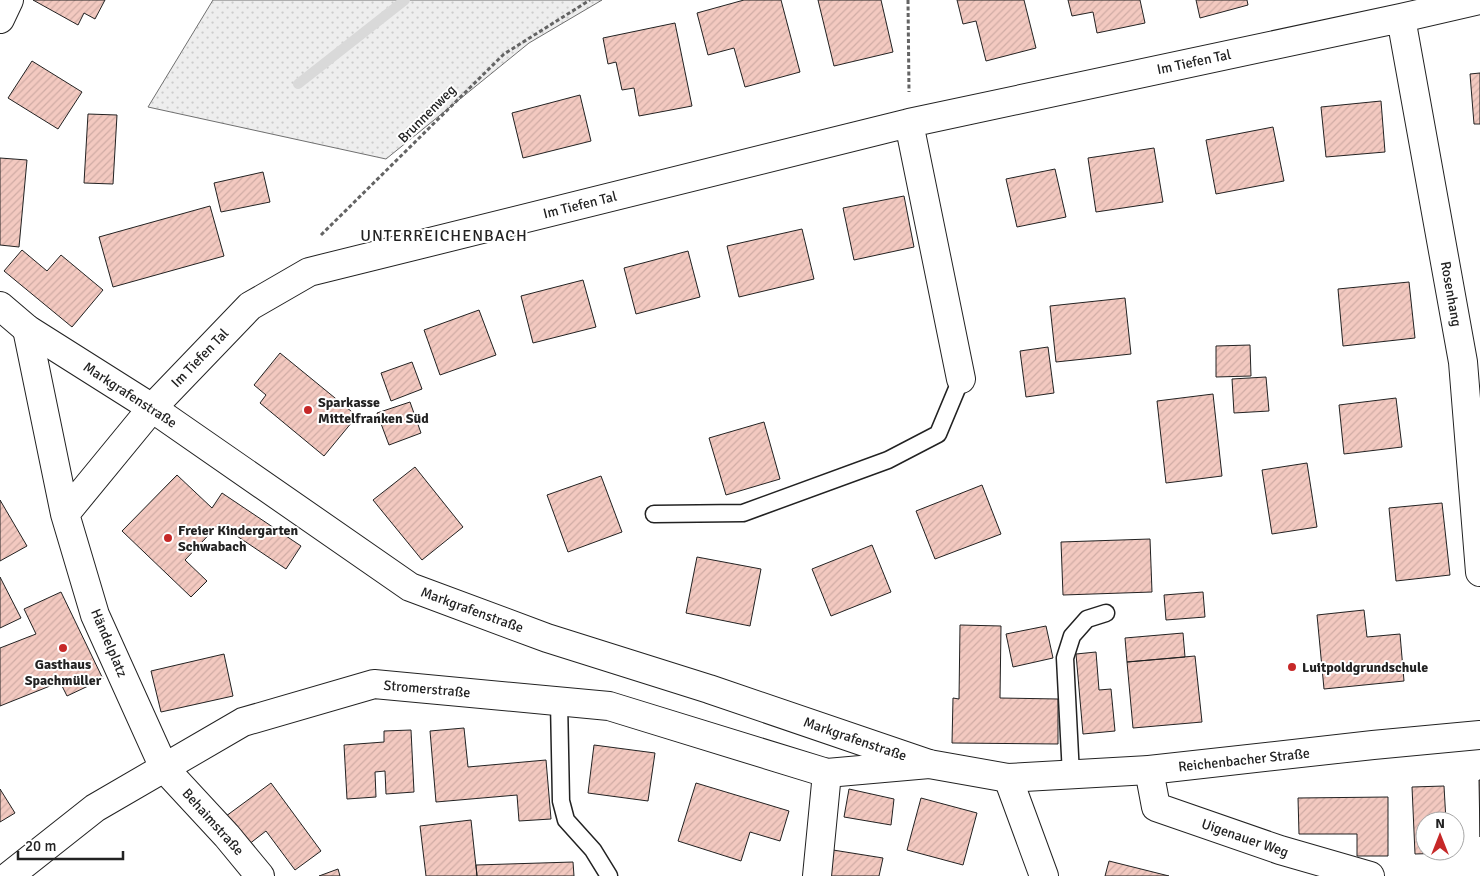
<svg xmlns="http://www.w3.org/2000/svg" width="1480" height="876" viewBox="0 0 1480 876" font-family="Signika,sans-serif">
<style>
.grass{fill:url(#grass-dots);stroke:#6f6f6f}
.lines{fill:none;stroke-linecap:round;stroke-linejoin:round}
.stream{stroke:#d9d9d9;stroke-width:10}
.building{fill:url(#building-hatch);stroke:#222}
.lane-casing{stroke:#222;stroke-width:19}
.street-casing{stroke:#222;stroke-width:30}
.secondary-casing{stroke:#222;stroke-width:30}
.path{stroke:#646464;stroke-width:3;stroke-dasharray:4 2.5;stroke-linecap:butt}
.lane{stroke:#fff;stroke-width:16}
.street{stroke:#fff;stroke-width:28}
.secondary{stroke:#fff;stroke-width:28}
.poi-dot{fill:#c62828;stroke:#fff;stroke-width:2}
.labels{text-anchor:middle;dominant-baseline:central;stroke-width:4;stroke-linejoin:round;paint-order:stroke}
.street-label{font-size:14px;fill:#222;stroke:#fff}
.poi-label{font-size:14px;font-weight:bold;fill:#222;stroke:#fff;text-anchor:start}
.quarter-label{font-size:16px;letter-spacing:1px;fill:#222;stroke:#fff}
</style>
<defs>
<pattern id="grass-dots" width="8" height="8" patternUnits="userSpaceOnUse" patternTransform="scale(1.25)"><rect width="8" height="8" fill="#eee"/><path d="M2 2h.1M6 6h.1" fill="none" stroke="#ccc" stroke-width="1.8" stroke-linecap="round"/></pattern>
<pattern id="building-hatch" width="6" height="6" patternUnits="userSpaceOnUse" patternTransform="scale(1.25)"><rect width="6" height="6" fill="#f3c9c0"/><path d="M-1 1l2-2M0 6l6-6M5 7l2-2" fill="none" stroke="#d0aca5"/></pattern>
</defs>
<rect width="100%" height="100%" fill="#fff"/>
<path class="grass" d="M 213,0 L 602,0 L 529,43 L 386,159 L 148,107 Z"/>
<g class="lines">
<path class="stream" d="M 298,84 L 405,0"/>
</g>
<path class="building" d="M 33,0 L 105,0 L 95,19 L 84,13 L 78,25 Z
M 744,0 L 781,0 L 800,72 L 745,87 L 734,48 L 708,55 L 697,13 Z
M 818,0 L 881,0 L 893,52 L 834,66 Z
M 957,0 L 1024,0 L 1036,48 L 986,61 L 976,21 L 963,24 Z
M 1068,0 L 1140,0 L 1145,23 L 1097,33 L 1093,12 L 1072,16 Z
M 1196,0 L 1247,0 L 1248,5 L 1200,18 Z
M 675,23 L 692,106 L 639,116 L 634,88 L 622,90 L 616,62 L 608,64 L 603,38 Z
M 32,61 L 82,92 L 58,129 L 8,98 Z
M 1480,73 L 1480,124 L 1474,124 L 1470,74 Z
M 580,95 L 591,141 L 523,158 L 512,113 Z
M 1381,101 L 1385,152 L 1326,157 L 1321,107 Z
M 88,114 L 117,115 L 113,184 L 84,183 Z
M 1273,127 L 1284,181 L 1216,194 L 1206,140 Z
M 1154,148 L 1163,202 L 1096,212 L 1088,158 Z
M 0,158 L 27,160 L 19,247 L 0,245 Z
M 1055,169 L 1066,217 L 1017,227 L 1006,179 Z
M 263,172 L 270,202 L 221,212 L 214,183 Z
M 904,196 L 914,247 L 854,260 L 843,208 Z
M 210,206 L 224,256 L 113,287 L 99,237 Z
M 802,229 L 814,279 L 739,297 L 727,246 Z
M 22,250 L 47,271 L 61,255 L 103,290 L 72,327 L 4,271 Z
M 688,251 L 700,297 L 636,314 L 624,268 Z
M 583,280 L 596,327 L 533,343 L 521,296 Z
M 1409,282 L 1415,338 L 1343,346 L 1338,289 Z
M 1125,298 L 1131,354 L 1056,362 L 1050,306 Z
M 479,310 L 496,355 L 440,375 L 424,330 Z
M 1250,345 L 1251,376 L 1216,377 L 1216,346 Z
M 1048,347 L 1054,393 L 1026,397 L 1020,351 Z
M 280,353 L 357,416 L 324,456 L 260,403 L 266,395 L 254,385 Z
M 412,362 L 422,389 L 391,401 L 381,373 Z
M 1266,377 L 1269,411 L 1234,413 L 1232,379 Z
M 1213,394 L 1222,476 L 1166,483 L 1157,401 Z
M 1396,398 L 1402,447 L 1344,454 L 1339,405 Z
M 410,402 L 421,433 L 389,445 L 377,413 Z
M 764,422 L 780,479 L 726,495 L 709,438 Z
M 1307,463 L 1317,527 L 1272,534 L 1262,470 Z
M 415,467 L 463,527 L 422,560 L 373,500 Z
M 177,475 L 212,508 L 222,493 L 301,546 L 286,569 L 219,524 L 185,560 L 207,581 L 191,597 L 122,531 Z
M 601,476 L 622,532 L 568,552 L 547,495 Z
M 982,485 L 1001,534 L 935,559 L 916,511 Z
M 0,500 L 27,546 L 0,561 Z
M 1442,503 L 1450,575 L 1396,581 L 1389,508 Z
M 1150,539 L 1152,592 L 1063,595 L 1061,542 Z
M 872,545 L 891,592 L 831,616 L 812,569 Z
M 697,557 L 761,569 L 750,626 L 686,613 Z
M 0,577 L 21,618 L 0,628 Z
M 61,592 L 103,679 L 67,696 L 60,682 L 0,706 L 0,648 L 36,634 L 24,609 Z
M 1203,592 L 1205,617 L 1166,620 L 1164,595 Z
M 1364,610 L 1367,637 L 1400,634 L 1404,681 L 1324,689 L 1317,615 Z
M 960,625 L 1001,626 L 1000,698 L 1058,699 L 1058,744 L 952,743 L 953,698 L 959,699 Z
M 1046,626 L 1053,658 L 1013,667 L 1006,634 Z
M 1183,633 L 1185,657 L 1127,662 L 1125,638 Z
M 1096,652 L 1099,690 L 1111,689 L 1115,731 L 1083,734 L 1076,654 Z
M 224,654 L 233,696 L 161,712 L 151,671 Z
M 1195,656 L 1202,722 L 1133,728 L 1127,662 Z
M 464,728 L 468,767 L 546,760 L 551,819 L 519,821 L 517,795 L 436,802 L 430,731 Z
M 411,730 L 414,792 L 386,794 L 385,771 L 375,772 L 376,797 L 347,799 L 344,745 L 384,742 L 384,731 Z
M 594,745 L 655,753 L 648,801 L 588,793 Z
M 1479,780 L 1480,780 L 1480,837 Z
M 271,783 L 321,851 L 295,870 L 266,831 L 244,848 L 222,819 Z
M 696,783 L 789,811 L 780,841 L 750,832 L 741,861 L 678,841 Z
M 1444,786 L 1446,821 L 1425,821 L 1425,851 L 1447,851 L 1447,853 L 1415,854 L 1412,787 Z
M 0,789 L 15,813 L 0,822 Z
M 849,789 L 894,799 L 891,825 L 844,817 Z
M 1388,797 L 1388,856 L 1357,856 L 1357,834 L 1299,834 L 1298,798 Z
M 921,798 L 977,813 L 963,865 L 907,850 Z
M 471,820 L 477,876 L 426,876 L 420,826 Z
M 833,850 L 883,858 L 879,876 L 828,876 Z
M 1109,861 L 1169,876 L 1105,876 Z
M 573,862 L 574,876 L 477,876 L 476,865 Z
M 338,869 L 340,876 L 319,876 Z"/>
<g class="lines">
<defs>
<path id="lane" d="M 654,514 L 743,513 L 888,460 L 938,434 L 961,379
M 559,701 L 561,801 L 566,820 L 593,850 L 609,876
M 1071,775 L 1065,658 L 1072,636 L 1087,619 L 1106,613"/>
<path id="street" d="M 1401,18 L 1463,362 L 1480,572
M 0,19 L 9,0
M 909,123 L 961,379
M 27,329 L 65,514 L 95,615 L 164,768 L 227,836 L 260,876
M 65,514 L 152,408 L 250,306 L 309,272 L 909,123 L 1401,18 L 1479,0
M 1149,770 L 1156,807 L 1280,850 L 1370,876
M 1008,778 L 1044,876
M 9,876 L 95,808 L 243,722 L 374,684 L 609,706 L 827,773 L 929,764
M 817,876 L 827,773"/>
<path id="secondary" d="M 0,306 L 27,329 L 152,408 L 410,587 L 547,638 L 709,689 L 929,764 L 1008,778 L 1149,770 L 1373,745 L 1480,735"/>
</defs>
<use href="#lane" class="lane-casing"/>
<use href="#street" class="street-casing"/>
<use href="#secondary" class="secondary-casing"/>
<path class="path" d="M 908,0 L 909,92
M 321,235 L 504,54 L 590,0"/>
<use href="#lane" class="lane"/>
<use href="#street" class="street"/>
<use href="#secondary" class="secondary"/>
</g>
<g class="poi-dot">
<circle cx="308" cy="410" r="5"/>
<circle cx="168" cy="538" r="5"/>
<circle cx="63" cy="648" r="5"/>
<circle cx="1292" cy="667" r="5"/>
</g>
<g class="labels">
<g class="street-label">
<text transform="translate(1194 62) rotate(-12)">Im Tiefen Tal</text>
<text transform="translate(427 114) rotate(-45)">Brunnenweg</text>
<text transform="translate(580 205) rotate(-14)">Im Tiefen Tal</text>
<text transform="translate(1451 294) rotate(80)">Rosenhang</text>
<text transform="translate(200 358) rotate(-46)">Im Tiefen Tal</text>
<text transform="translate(130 395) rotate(33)">Markgrafenstraße</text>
<text transform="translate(472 610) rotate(20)">Markgrafenstraße</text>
<text transform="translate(109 643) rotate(67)">Händelplatz</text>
<text transform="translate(427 689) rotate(5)">Stromerstraße</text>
<text transform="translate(855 739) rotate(19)">Markgrafenstraße</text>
<text transform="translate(1244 760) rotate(-6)">Reichenbacher Straße</text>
<text transform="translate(213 822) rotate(48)">Behaimstraße</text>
<text transform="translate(1245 838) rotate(19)">Uigenauer Weg</text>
</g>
<g class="poi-label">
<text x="318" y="402">Sparkasse<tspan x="318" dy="16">Mittelfranken Süd</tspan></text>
<text x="178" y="530">Freier Kindergarten<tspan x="178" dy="16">Schwabach</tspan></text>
<text x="63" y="664" text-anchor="middle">Gasthaus<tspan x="63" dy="16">Spachmüller</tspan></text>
<text x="1302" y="667">Luitpoldgrundschule</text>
</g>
<g class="quarter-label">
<text x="444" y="236">UNTERREICHENBACH</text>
</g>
</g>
<g transform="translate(1440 836)"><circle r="24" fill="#ffffff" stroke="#a7a7a7"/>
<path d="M0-4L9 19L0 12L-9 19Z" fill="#c62828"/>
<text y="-8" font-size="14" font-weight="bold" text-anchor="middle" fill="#222222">N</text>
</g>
<path d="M18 851v8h105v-8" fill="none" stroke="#222222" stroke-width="2.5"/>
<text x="25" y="851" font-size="15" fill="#222222" stroke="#ffffff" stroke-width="4" paint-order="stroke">20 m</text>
</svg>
